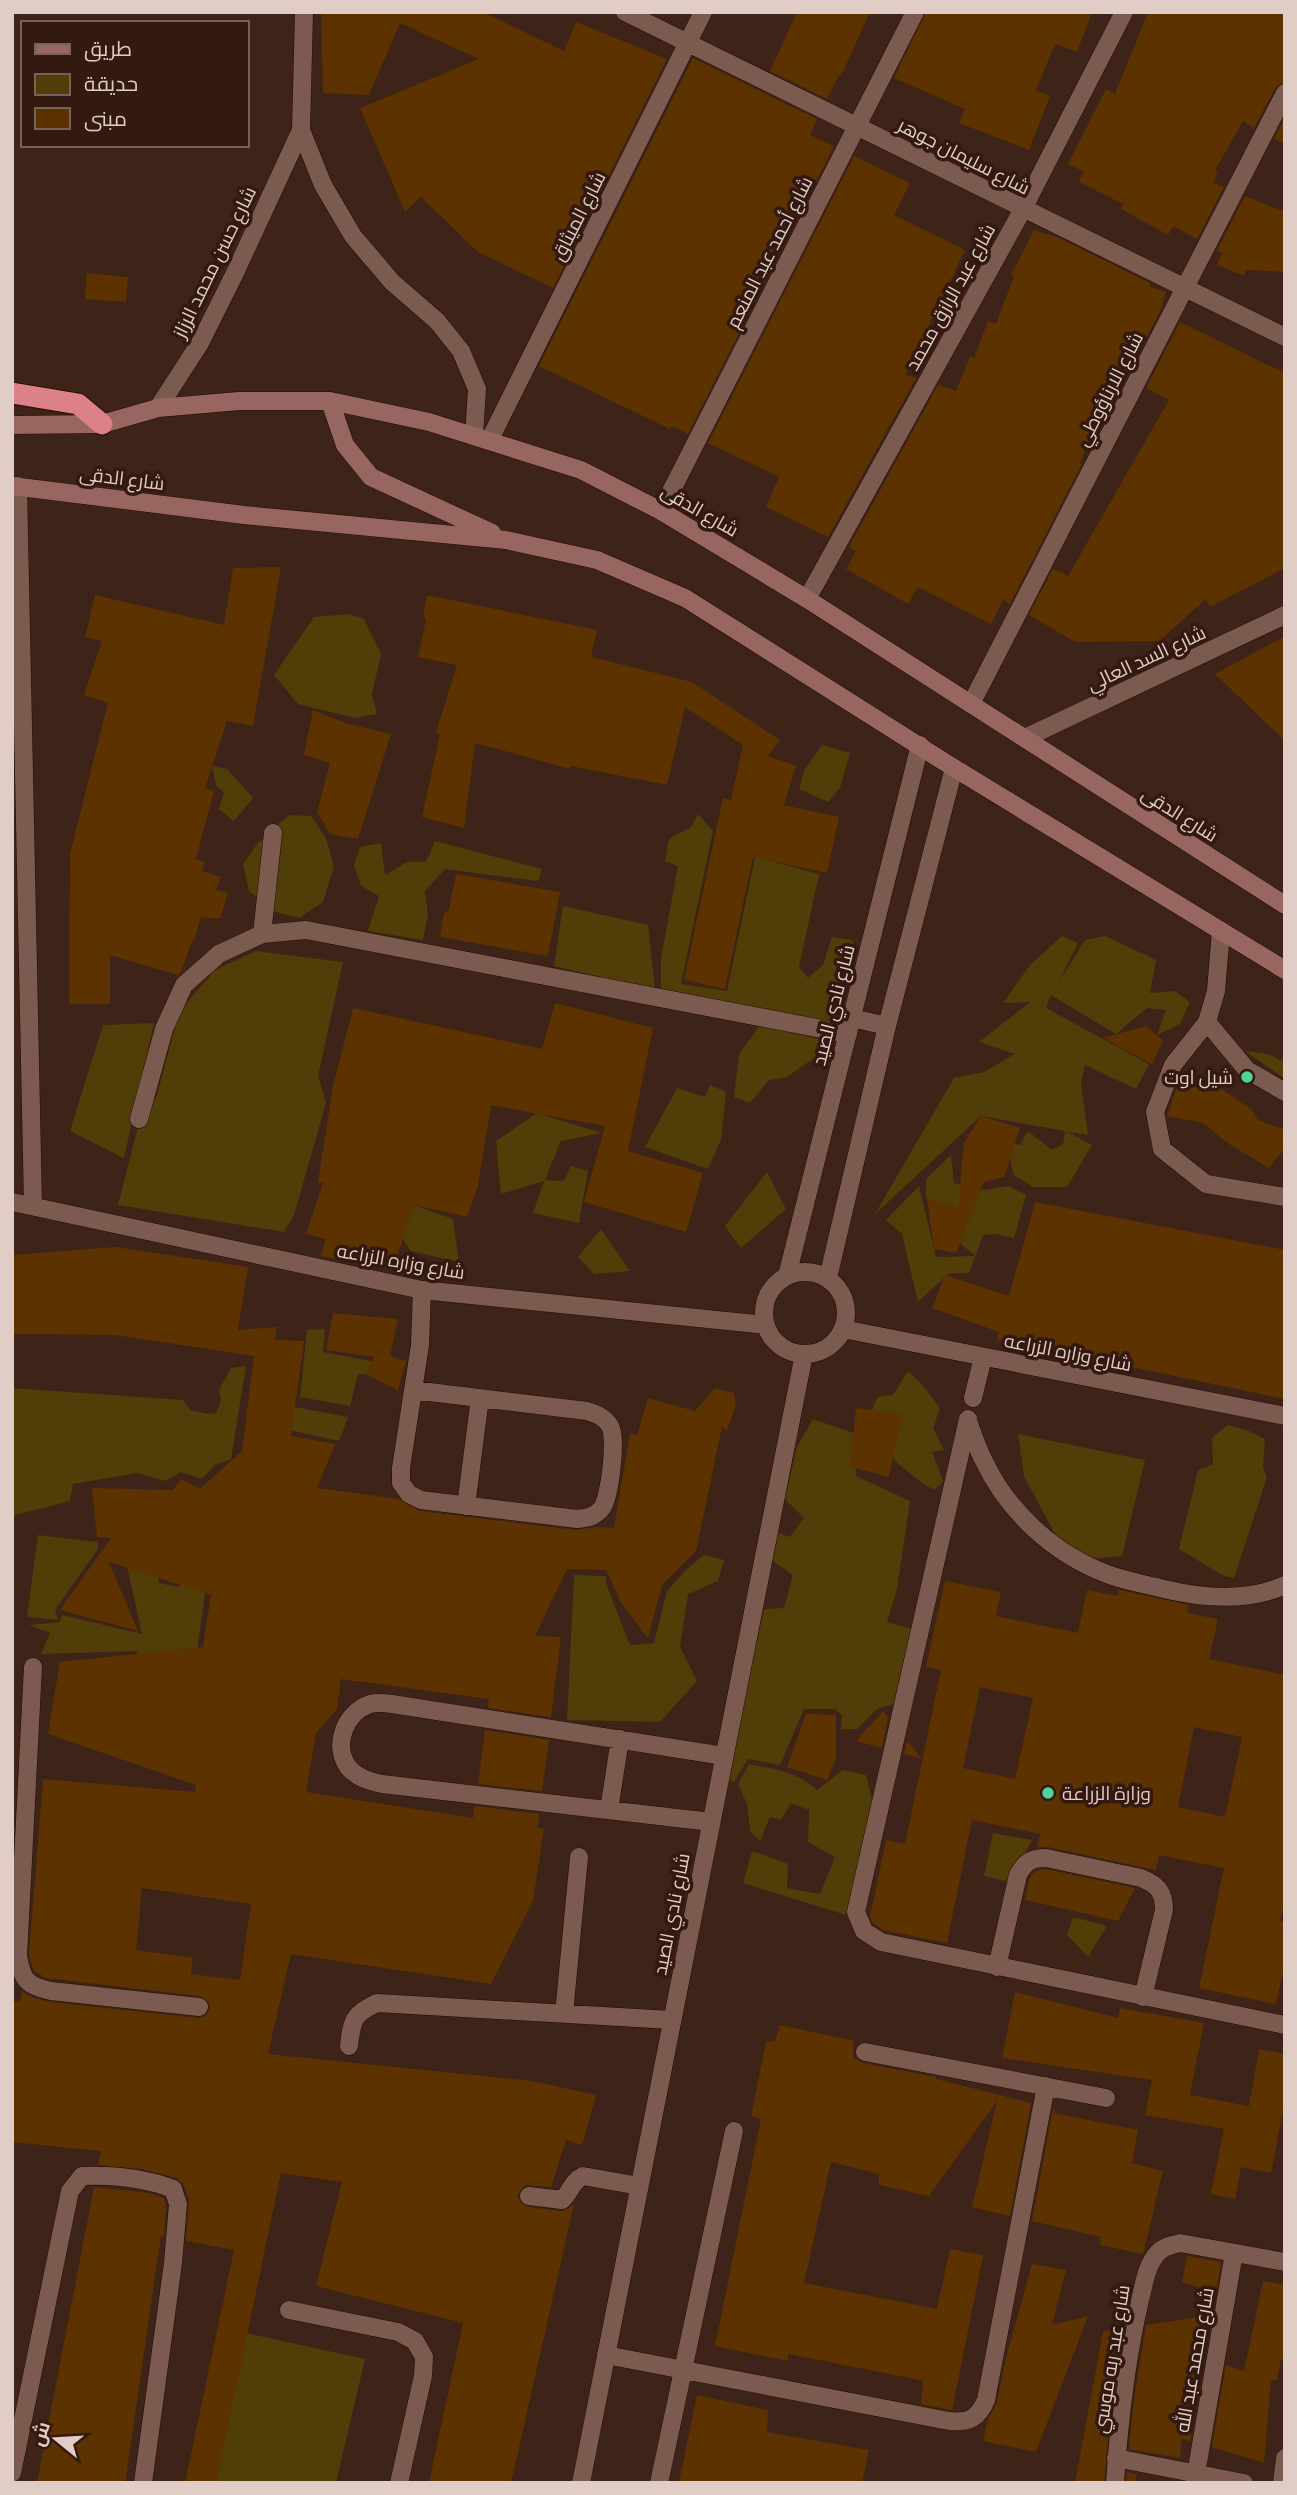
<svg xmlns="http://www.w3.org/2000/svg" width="1297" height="2495" viewBox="0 0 1297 2495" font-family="Manrope,Cairo,sans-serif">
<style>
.green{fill:#503d07}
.building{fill:#5c3200;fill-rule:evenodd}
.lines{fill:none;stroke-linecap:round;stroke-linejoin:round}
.service-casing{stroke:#240b04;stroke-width:19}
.minor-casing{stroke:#240b04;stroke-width:19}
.secondary-casing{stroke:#240b04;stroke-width:19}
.motorway-casing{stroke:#240b04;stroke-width:23}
.service{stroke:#7b5b50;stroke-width:18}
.minor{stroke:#7b5b50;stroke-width:18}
.secondary{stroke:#986661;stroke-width:18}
.motorway{stroke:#dc8188;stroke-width:21}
.poi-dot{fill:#50d398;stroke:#341910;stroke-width:2.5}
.labels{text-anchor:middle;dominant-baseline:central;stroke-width:7;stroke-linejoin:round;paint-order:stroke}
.street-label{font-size:19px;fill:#dfcdc6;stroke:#341910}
.poi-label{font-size:19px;fill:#dfcdc6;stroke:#341910;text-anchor:end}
</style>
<rect width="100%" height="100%" fill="#3e2319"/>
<path class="green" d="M 349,614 L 364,619 L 381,654 L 372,694 L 377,714 L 355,718 L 298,704 L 274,675 L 314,617 Z
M 822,745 L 850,753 L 840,788 L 828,802 L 799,789 L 805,769 Z
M 212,766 L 227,769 L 253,798 L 234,821 L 219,809 L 224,792 L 216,786 Z
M 698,814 L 713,831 L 681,984 L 727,991 L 755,857 L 819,874 L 799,967 L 808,978 L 823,965 L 832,937 L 852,940 L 857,954 L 850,969 L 837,983 L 847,1013 L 841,1026 L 661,992 L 661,958 L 678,866 L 665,861 L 669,839 L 691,827 Z
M 289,815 L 311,816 L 326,838 L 334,867 L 323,902 L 299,918 L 276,912 L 249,891 L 243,864 L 257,844 Z
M 435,841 L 542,869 L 538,881 L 445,869 L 425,891 L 428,914 L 423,940 L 368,931 L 379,896 L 361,886 L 354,865 L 360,847 L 381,843 L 385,875 L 407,862 L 426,862 Z
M 563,906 L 648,925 L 655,990 L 554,966 Z
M 1062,936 L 1078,943 L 1058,983 L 1085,940 L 1105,936 L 1156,960 L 1150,993 L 1174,991 L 1190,1002 L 1180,1024 L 1157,1035 L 1166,1010 L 1147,1008 L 1116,1034 L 1051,995 L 1046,1008 L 1149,1064 L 1136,1089 L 1085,1065 L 1081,1083 L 1088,1135 L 1068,1132 L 1092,1145 L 1067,1187 L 1033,1187 L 1014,1175 L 1010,1160 L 965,1134 L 1020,1145 L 1028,1131 L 1052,1150 L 1063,1144 L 1065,1131 L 981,1116 L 875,1214 L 954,1078 L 984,1072 L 1015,1054 L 979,1042 L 1030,1002 L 1003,1003 L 1030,965 Z
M 256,951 L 343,962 L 318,1076 L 326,1103 L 294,1215 L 284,1232 L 118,1205 L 137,1131 L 157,1095 L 179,1012 L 215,970 Z
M 154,1023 L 124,1158 L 70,1131 L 103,1025 Z
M 760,1025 L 836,1043 L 787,1077 L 769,1080 L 750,1103 L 734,1097 L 739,1054 Z
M 1245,1051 L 1268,1054 L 1285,1062 L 1285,1079 Z
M 710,1085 L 726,1092 L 721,1140 L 708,1169 L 645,1147 L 677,1088 L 705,1097 Z
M 537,1113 L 602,1133 L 561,1141 L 545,1180 L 564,1181 L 571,1166 L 588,1171 L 579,1223 L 533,1213 L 544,1181 L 501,1194 L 496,1141 Z
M 951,1155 L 954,1183 L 984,1190 L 1009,1186 L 1026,1195 L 1014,1238 L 996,1234 L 983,1235 L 969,1273 L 948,1274 L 918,1302 L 902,1234 L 886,1220 L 919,1186 L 936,1257 L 975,1256 L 960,1243 L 971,1213 L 926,1198 L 926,1179 Z
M 767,1172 L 786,1209 L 741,1248 L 725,1226 Z
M 408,1203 L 453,1219 L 459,1262 L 411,1251 L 387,1217 Z
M 601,1229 L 630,1271 L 594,1274 L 578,1257 Z
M 325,1329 L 323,1352 L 381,1363 L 375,1374 L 358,1374 L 350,1406 L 300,1397 L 307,1330 Z
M 246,1366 L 231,1459 L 215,1465 L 202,1479 L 181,1472 L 165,1481 L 137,1473 L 73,1484 L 70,1501 L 12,1516 L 12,1388 L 183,1400 L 190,1410 L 208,1414 L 216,1413 L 221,1400 L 219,1390 L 231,1368 Z
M 908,1371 L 920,1382 L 940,1408 L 933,1428 L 944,1450 L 932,1452 L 943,1481 L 934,1490 C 907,1474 853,1434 878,1397 L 893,1395 Z
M 295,1407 L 348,1417 L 339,1441 L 289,1430 Z
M 813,1419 L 856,1434 L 856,1476 L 910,1501 L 897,1589 L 887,1622 L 916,1630 L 894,1704 L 877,1709 L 857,1729 L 841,1729 L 842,1715 L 835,1709 L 804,1709 L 780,1765 L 748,1759 L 734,1782 L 727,1780 L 764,1609 L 784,1608 L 793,1575 L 773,1561 L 778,1533 L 790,1537 L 804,1518 L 785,1499 L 797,1447 Z
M 1228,1425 L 1249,1431 L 1265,1439 L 1263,1468 L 1267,1477 L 1234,1578 L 1224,1576 L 1179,1549 L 1198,1470 L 1213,1464 L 1212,1438 Z
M 1018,1434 L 1145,1460 L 1122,1556 L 1087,1559 L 1056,1536 L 1024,1476 Z
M 38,1535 L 98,1542 L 98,1549 L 55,1610 L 58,1620 L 27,1617 Z
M 704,1555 L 724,1560 L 718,1581 L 688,1594 L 680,1647 L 697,1681 L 660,1722 L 567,1720 L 574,1575 L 606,1576 L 606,1583 L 630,1645 L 654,1643 L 667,1591 L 687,1569 Z
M 126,1562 L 158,1571 L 159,1583 L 178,1587 L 191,1577 L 208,1571 L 190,1704 L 135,1664 L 137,1651 L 41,1654 L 50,1633 L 29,1625 L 60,1622 L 62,1615 L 142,1634 Z
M 749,1764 C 774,1769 798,1772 817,1790 L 843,1770 L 866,1775 L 873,1804 L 846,1915 L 743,1883 L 752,1851 L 788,1864 L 787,1888 L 820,1894 L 835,1857 L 808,1842 L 809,1810 L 791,1803 L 781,1820 L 770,1817 L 760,1841 L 750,1831 L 747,1804 L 738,1784 Z
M 993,1833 L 1032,1840 L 1010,1882 L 984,1876 Z
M 1073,1917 L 1107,1926 L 1088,1957 L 1067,1935 Z
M 237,2331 L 365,2359 L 336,2483 L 212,2483 Z"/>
<path class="building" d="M 321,12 L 483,12 L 564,51 L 576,22 L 667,59 L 553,288 L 478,252 L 421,197 L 405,212 L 360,108 L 479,59 L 400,23 L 369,95 L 323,93 Z
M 797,12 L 870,12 L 841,76 L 839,75 L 827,99 L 770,71 Z
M 926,12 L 1092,12 L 1077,52 L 1055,44 L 1036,90 L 1050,96 L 1029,150 L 959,123 L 965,109 L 894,78 Z
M 1148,12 L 1285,12 L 1285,82 L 1275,88 L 1254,128 L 1243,121 L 1215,170 L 1218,172 L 1213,183 L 1224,187 L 1197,239 L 1173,226 L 1168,235 L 1121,209 L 1123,204 L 1079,182 L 1084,172 L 1068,164 L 1106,89 L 1115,94 Z
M 693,58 L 817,119 L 810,135 L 834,146 L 688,434 L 672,426 L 670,429 L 539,366 Z
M 1285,118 L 1285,144 L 1274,139 Z
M 854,156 L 910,183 L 894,215 L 965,250 L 905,375 L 916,378 L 828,537 L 766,507 L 779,477 L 708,443 Z
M 1245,196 L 1285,212 L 1285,272 L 1246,270 L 1244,276 L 1217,265 L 1222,253 L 1217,251 Z
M 1034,230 L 1059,238 L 1150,283 L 1149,286 L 1166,292 L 1160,311 L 1126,378 L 1122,376 L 1108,411 L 1101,408 L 1080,463 L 1082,464 L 1010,604 L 1003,600 L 991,624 L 918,587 L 908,604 L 846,569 L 856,551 L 849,547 L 938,385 L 956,391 L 970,356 L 974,358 L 988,321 L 996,324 L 1014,276 L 1011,275 Z
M 87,273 L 128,277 L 126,302 L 85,299 Z
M 1180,322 L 1285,373 L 1285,568 L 1210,607 L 1206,599 L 1159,641 L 1075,642 L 1029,615 L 1053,569 L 1068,576 L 1169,400 L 1146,388 Z
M 281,567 L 253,726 L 227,721 L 205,788 L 214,791 L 196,859 L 205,862 L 202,871 L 221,877 L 216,890 L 228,893 L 220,919 L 201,917 L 194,941 L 192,941 L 181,972 L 178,975 L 110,955 L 110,1004 L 69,1004 L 70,854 L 108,703 L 84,695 L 102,641 L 85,637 L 95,595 L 224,625 L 233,568 Z
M 427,595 L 597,630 L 591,657 L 692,682 L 780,740 L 768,756 L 796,766 L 784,805 L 839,817 L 827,873 L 753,857 L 725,989 L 684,980 L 723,798 L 731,800 L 743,745 L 685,707 L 667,785 L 571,766 L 570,769 L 475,743 L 464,828 L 422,817 L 440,734 L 436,732 L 457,665 L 418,657 L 426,619 L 423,618 Z
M 1285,636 L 1285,741 L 1215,674 Z
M 313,710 L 349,724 L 391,734 L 358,839 L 330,834 L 317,812 L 330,763 L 304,755 Z
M 456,874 L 560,892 L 548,956 L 440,937 L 444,913 L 449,910 Z
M 555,1003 L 653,1028 L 628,1151 L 703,1173 L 686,1232 L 584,1202 L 605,1126 L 491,1105 L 478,1186 L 467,1217 L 414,1205 L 393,1269 L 321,1256 L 326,1239 L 306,1234 L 323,1183 L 318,1182 L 333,1086 L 353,1008 L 542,1049 Z
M 1146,1026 L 1163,1041 L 1152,1064 L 1103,1038 Z
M 1181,1076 L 1221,1089 L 1251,1109 L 1258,1120 L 1285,1130 L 1285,1148 L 1269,1168 L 1229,1144 L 1203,1123 L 1167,1116 Z
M 981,1116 L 1020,1128 L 1004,1177 L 984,1182 L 956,1253 L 934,1249 L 927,1198 L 958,1209 L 964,1143 Z
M 1035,1202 L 1285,1250 L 1285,1399 L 997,1339 L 999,1332 L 932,1308 L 945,1275 L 1009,1296 Z
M 116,1247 L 248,1267 L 238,1330 L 277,1327 L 275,1340 L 304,1341 L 291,1436 L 335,1444 L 317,1488 L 399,1499 L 420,1511 L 576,1530 L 596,1527 L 614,1528 L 630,1434 L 637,1435 L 648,1398 L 695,1411 L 715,1388 L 734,1393 L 736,1405 L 727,1430 L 722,1427 L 696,1551 L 662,1585 L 648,1638 L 621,1603 L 606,1570 L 567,1569 L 535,1636 L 561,1637 L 551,1717 L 488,1708 L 489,1699 L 341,1679 L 337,1709 L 316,1733 L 306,1792 L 473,1818 L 475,1806 L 539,1814 L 538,1828 L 544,1829 L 533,1901 L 491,1984 L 291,1954 L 268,2054 L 532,2081 L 596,2095 L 582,2145 L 566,2140 L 551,2187 L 525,2185 L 518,2194 L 519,2201 L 528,2207 L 561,2211 L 566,2210 L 574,2204 L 511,2483 L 429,2483 L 463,2323 L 316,2286 L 342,2182 L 281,2173 L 216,2483 L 185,2483 L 234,2250 L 186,2241 L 189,2201 L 184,2185 L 177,2178 L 142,2169 L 98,2165 L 101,2151 L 12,2142 L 12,2001 L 20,2002 L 22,1991 L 32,1997 L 50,2002 L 198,2018 L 204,2017 L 210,2009 L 209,2002 L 200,1996 L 46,1978 L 34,1971 L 29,1955 L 43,1779 L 195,1792 L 196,1785 L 48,1734 L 60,1662 L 203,1647 L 211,1595 L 109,1562 L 138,1631 L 60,1610 L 111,1538 L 97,1537 L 92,1488 L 173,1490 L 181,1479 L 200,1489 L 242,1451 L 254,1356 L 115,1335 L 12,1334 L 12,1255 ZM 142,1888 L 251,1904 L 240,1980 L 191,1974 L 193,1958 L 136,1950 Z
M 333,1313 L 398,1319 L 390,1356 L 406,1361 L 398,1390 L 365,1374 L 374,1357 L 326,1350 Z
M 856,1408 L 902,1414 L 889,1477 L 850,1467 Z
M 945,1581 L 1001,1592 L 996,1616 L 1078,1633 L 1087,1590 L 1117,1596 L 1119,1590 L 1189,1605 L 1187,1613 L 1218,1619 L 1209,1659 L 1285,1675 L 1285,1900 L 1280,1921 L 1285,1922 L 1285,1963 L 1276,2004 L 1199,1988 L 1224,1868 L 1159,1855 L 1156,1870 L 1146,1868 L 1048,1847 L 1037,1847 L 1040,1834 L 972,1820 L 947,1943 L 883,1930 L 873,1923 L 870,1917 L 886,1840 L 905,1844 L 941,1670 L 926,1667 ZM 980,1687 L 1033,1698 L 1015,1779 L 963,1768 ZM 1194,1727 L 1242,1737 L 1225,1817 L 1178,1807 Z
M 883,1711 L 888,1718 L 882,1748 L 856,1741 Z
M 806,1714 L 836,1715 L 836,1759 L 827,1780 L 787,1767 Z
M 485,1730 L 549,1740 L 542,1791 L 478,1784 Z
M 907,1741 L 921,1758 L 904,1754 Z
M 1042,1870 L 1045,1869 L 1135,1888 L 1118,1921 L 1025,1900 L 1030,1877 L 1035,1871 Z
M 1015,1992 L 1118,2018 L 1120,2008 L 1204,2023 L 1190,2095 L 1249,2106 L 1259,2049 L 1285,2054 L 1285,2100 L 1271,2173 L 1241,2167 L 1235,2199 L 1211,2194 L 1224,2129 L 1145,2115 L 1152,2080 L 1002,2058 Z
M 780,2025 L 854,2041 L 853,2058 L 863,2063 L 936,2077 L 936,2079 L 1031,2103 L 1010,2216 L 972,2207 L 997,2101 L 929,2196 L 879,2185 L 879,2174 L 831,2162 L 804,2283 L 937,2309 L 950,2249 L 983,2255 L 952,2410 L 921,2404 L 923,2382 L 920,2380 L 789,2354 L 787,2361 L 715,2346 L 761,2119 L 751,2116 L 766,2042 L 775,2041 Z
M 1053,2109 L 1056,2110 L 1053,2113 L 1138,2130 L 1132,2163 L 1163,2171 L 1143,2254 L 1100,2245 L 1101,2237 L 1032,2221 Z
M 94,2187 L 149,2193 L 164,2198 L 166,2205 L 164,2237 L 161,2236 L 125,2483 L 37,2483 Z
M 1187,2256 L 1221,2262 L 1216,2293 L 1182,2282 Z
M 1032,2264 L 1066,2270 L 1052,2325 L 1088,2316 L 1036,2452 L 983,2441 L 988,2419 L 997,2402 L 1006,2358 Z
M 1263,2281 L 1285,2285 L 1285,2359 L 1281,2359 L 1277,2380 L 1271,2380 L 1264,2463 L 1212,2447 L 1226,2365 L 1244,2371 Z
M 1205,2316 L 1198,2356 L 1204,2358 L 1190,2441 L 1182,2439 L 1180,2458 L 1129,2449 L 1135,2393 L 1146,2325 Z
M 1122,2328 L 1112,2390 L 1104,2483 L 1075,2483 L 1103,2331 Z
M 697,2395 L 768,2410 L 767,2432 L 869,2450 L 862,2483 L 679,2483 Z
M 1127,2472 L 1137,2474 L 1135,2483 L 1126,2483 Z"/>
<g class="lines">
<defs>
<path id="service" d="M 1221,931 L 1216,991 L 1207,1022 L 1173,1065 L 1155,1112 L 1162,1149 L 1206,1184 L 1285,1197
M 262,934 L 273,833
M 1207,1022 L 1247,1070 L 1285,1092
M 139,1119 L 164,1029 L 184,985 L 219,954 L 262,934 L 306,930 L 848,1034
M 413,1390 L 587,1411 C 596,1414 605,1417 610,1426 C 617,1437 610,1497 602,1508 C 595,1517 587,1518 577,1519 L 421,1500 L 409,1494 L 401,1483 L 401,1468 L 420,1345 L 422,1290
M 973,1398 L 983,1357
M 968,1419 L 856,1912 L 864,1931 L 881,1942 L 1285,2025
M 968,1421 C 973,1434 977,1448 984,1461 C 1008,1512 1054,1554 1107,1574 C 1125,1581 1145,1584 1164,1589 C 1202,1598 1248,1602 1285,1585
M 466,1506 L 480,1398
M 33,1667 L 18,1956 C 22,1980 27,1986 51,1991 L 199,2007
M 609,1810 L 620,1739
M 711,1822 L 382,1784 C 369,1781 357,1778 348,1767 C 332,1744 346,1712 370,1704 C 377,1702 385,1703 392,1704 L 724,1756
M 997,1967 L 1018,1875 C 1025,1862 1031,1858 1046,1858 L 1141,1878 C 1158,1885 1164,1892 1164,1910 L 1143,1997
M 564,2014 L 579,1857
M 349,2046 C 352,2020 353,2014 377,2003 L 671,2020
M 865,2052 L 1106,2098
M 529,2196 L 562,2200 C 571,2192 571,2182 583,2176 L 639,2186
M 289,2310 L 398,2332 L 415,2341 L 424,2357 L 423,2376 L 399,2483
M 606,2355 L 949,2421 C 970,2423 978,2418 986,2400 L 1046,2086
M 12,2473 L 70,2191 L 82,2176 C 112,2175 145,2178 173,2189 L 178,2204 L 173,2263 L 143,2483
M 659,2483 L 734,2131"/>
<path id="minor" d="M 304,12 L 301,130 L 323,185 L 353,236 L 392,282 L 437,321 L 461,351 L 477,389 L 474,436
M 625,12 L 1285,337
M 158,408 L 200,343 L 234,275 L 301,130
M 490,439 L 703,12
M 18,486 L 33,1206
M 661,511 L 915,12
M 807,599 L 1023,209 L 1124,12
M 971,704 L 1285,93
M 1025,738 L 1285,615
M 852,1018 L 887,1026
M 12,1202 L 422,1290 L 766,1325
M764 1313a41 41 0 1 1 82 0a41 41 0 1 1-82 0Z
M 787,1276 L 920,745
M 828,1278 L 887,1026 L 954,768
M 843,1329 L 1285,1416
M 1116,2458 L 1244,2483
M 1196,2474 L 1234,2253
M 581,2483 L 804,1354
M 1115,2483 C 1119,2422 1126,2360 1140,2300 C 1144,2285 1146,2267 1156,2255 C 1163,2246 1170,2246 1180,2243 L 1285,2262
M 1282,2483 L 1285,2458"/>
<path id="secondary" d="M 330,401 L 345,445 L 371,477 L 492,533
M 12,425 L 102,424 L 158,408 L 239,401 L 330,401 L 429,422 L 581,470 L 661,511 L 807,599 L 1285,905
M 12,486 L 244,515 L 506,540 L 597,560 L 685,598 L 954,768 L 1285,970"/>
<path id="motorway" d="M 12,393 L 78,404 L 102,424"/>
</defs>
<use href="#service" class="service-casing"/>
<use href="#minor" class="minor-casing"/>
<use href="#secondary" class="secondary-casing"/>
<use href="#motorway" class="motorway-casing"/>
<use href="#service" class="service"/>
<use href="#minor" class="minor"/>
<use href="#secondary" class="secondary"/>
<use href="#motorway" class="motorway"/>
</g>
<g class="poi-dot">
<circle cx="1247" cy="1077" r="7"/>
<circle cx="1048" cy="1793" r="7"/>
</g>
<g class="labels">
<g class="street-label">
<text transform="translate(964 156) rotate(27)">شارع سليمان جوهر</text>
<text transform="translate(578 216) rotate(-63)">شارع الميثاق</text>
<text transform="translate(769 252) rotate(-63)">شارع أحمد عبد المنعم</text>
<text transform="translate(214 262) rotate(-64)">شارع حسن محمد الرزاز</text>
<text transform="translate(950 297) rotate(-61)">شارع عبد الرازق محمد</text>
<text transform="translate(1109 389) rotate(-63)">شارع الارناؤوطي</text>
<text transform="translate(122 478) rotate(7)">شارع الدقى</text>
<text transform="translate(700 510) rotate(30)">شارع الدقى</text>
<text transform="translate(1146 658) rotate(-25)">شارع السد العالي</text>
<text transform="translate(1180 814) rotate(32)">شارع الدقى</text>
<text transform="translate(833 1005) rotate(-76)">شارع نادي الصيد</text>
<text transform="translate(401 1261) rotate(10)">شارع وزاره الزراعه</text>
<text transform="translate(1068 1352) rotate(11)">شارع وزاره الزراعه</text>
<text transform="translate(671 1914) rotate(-79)">شارع نادي الصيد</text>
<text transform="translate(1111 2359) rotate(-81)">شارع عبد ربه موسي</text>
<text transform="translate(1194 2360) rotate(-80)">شارع محمد عبد الله</text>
</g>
<g class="poi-label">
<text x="1233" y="1077">شيل اوت</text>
<text x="1062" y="1793" text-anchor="start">وزارة الزراعة</text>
</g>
</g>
<rect width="1297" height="2495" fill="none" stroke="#dfcdc6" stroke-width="28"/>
<rect x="21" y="21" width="228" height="126" fill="#341910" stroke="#786159" stroke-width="2"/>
<rect x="35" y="44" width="35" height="10" fill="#986661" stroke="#786159" stroke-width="2"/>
<text x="84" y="56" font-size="21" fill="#dfcdc6">طريق</text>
<rect x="35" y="74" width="35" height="21" fill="#503d07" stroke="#786159" stroke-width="2"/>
<text x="84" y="91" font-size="21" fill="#dfcdc6">حديقة</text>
<rect x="35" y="108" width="35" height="21" fill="#5c3200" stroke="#786159" stroke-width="2"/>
<text x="84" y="126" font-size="21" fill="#dfcdc6">مبنى</text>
<g transform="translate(56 2439) rotate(288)" stroke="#341910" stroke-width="5" paint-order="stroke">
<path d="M0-5L12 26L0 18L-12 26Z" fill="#dfcdc6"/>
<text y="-10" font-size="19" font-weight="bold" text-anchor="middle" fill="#dfcdc6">ش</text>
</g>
</svg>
